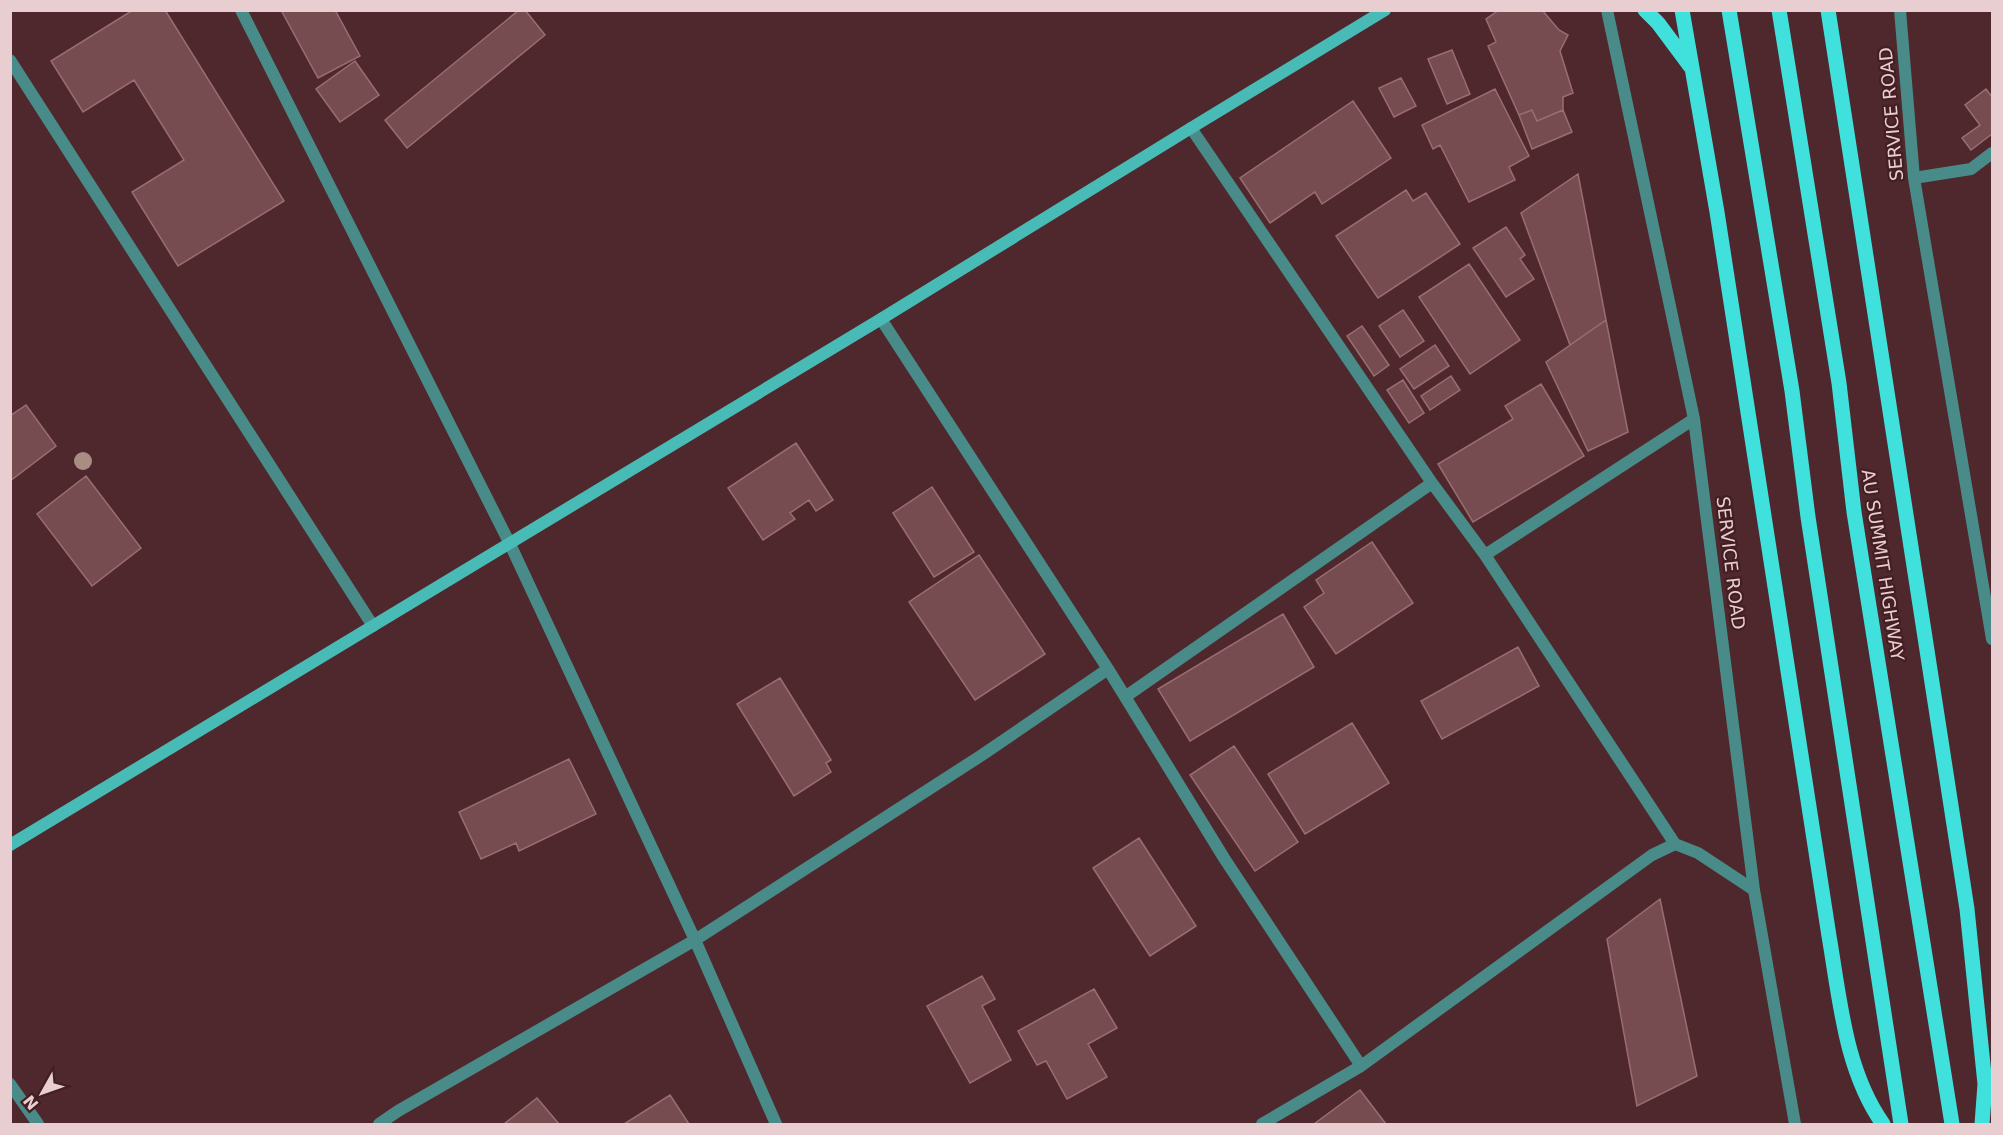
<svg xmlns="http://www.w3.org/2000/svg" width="2003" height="1135" viewBox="0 0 2003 1135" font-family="'DejaVu Sans',sans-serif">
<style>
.building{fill:#774c51;stroke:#9a6d72;stroke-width:1.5}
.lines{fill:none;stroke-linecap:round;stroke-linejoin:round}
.street{stroke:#498b88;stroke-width:12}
.secondary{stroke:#48bbb7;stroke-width:12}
.primary{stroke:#40e0dc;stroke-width:15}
.tree{fill:#a98d83}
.labels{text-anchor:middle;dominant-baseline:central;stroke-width:4.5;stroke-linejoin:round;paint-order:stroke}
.street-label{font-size:18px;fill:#e8ced0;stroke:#431e23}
</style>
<rect width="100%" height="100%" fill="#4f282d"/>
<path class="building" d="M 133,10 L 165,10 L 284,201 L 178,266 L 132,192 L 184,160 L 134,80 L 83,112 L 51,61 Z
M 281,10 L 335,10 L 360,56 L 318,78 Z
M 519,10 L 525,10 L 545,35 L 407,148 L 385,120 Z
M 1499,10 L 1542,10 L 1559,30 L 1568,35 L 1560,51 L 1573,93 L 1563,97 L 1563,110 L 1537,121 L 1532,110 L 1519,115 L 1488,46 L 1496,42 L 1486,19 Z
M 1452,50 L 1470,94 L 1447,104 L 1428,59 Z
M 355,61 L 379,95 L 340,122 L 316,89 Z
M 1401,78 L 1416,106 L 1394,117 L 1379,88 Z
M 1495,89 L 1529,156 L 1509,167 L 1515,180 L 1469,202 L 1440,145 L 1433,149 L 1422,125 Z
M 1986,89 L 1992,97 L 1992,134 L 1971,150 L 1962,138 L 1980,125 L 1965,105 Z
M 1353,101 L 1391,158 L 1322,204 L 1315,192 L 1270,223 L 1240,178 Z
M 1532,110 L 1537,121 L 1563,110 L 1572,132 L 1532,149 L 1519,115 Z
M 1578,174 L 1606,320 L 1570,345 L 1521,213 Z
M 1406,190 L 1413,201 L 1426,193 L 1460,244 L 1378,298 L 1336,236 Z
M 1506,227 L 1525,255 L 1520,259 L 1534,279 L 1506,297 L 1473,248 Z
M 1469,264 L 1520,340 L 1470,374 L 1419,297 Z
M 1403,310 L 1424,341 L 1400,357 L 1379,326 Z
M 1606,320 L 1628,432 L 1588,451 L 1546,362 Z
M 1362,326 L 1389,365 L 1374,376 L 1347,336 Z
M 1435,345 L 1449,366 L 1414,389 L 1400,369 Z
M 1451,376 L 1460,390 L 1430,410 L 1421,396 Z
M 1403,380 L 1424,413 L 1409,423 L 1387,390 Z
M 1541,384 L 1584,456 L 1473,522 L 1438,464 L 1513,419 L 1505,406 Z
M 26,405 L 56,446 L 10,481 L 10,416 Z
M 796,443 L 833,500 L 816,511 L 809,500 L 790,513 L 795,519 L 763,540 L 728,488 Z
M 86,476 L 141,548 L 92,586 L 37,514 Z
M 932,487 L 974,552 L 934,577 L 893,513 Z
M 1372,542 L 1413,603 L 1336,654 L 1304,607 L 1324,593 L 1316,580 Z
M 979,555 L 1045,654 L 975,700 L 909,602 Z
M 1283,614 L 1314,667 L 1190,741 L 1158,689 Z
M 1518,647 L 1539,686 L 1442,739 L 1421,701 Z
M 780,678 L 831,760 L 826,763 L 831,772 L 794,796 L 737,704 Z
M 1352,723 L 1389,783 L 1305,834 L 1268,774 Z
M 1234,746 L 1298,842 L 1255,871 L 1190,775 Z
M 569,759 L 596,814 L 519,851 L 516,843 L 481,859 L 459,812 Z
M 1139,838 L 1196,926 L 1150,956 L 1093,868 Z
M 1660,899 L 1697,1076 L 1637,1106 L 1607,939 Z
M 982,976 L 995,999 L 982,1006 L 1011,1060 L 970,1083 L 927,1006 Z
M 1094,989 L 1117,1028 L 1088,1044 L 1107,1077 L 1067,1099 L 1046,1061 L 1037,1065 L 1018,1031 Z
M 1360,1090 L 1386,1124 L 1314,1124 Z
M 670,1095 L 689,1124 L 624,1124 Z
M 537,1098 L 559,1124 L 504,1124 Z"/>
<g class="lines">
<path class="street" d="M 241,10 L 510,544 L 695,940 L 776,1124
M 1607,10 L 1694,419 L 1754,890 L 1795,1124
M 1900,10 L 1914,178 L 1992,639
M 10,60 L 373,626
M 1191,128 L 1432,483 L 1485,555 L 1675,844 L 1698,853 L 1754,890
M 1914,178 L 1971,169 L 1992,153
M 881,319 L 1108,669 L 1224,858 L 1361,1066
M 1485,555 L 1694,419
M 1125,697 L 1432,483
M 10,1084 L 38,1124
M 379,1124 L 398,1111 L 695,940 L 982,755 L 1108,669
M 1262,1124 L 1361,1066 L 1652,855 L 1675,844"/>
<path class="secondary" d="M 10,845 L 881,319 L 1191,128 L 1385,10"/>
<path class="primary" d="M 1645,10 L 1658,23 L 1690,66
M 1682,10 L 1717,212 L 1829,936 C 1840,1000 1845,1070 1883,1124
M 1729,10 L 1792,391 L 1808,517 L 1901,1124
M 1779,10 L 1839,383 L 1854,512 L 1952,1124
M 1828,10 L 1967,909 L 1985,1084 L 1982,1124"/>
</g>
<circle class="tree" cx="83" cy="461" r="9"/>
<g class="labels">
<g class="street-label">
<text transform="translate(1891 114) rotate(-95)">SERVICE ROAD</text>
<text transform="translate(1731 563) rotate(83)">SERVICE ROAD</text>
<text transform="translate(1883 565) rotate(81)">AU SUMMIT HIGHWAY</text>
</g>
</g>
<rect width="2003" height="1135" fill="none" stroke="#e8ced0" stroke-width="24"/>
<g transform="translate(42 1093) rotate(230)" stroke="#431e23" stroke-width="4.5" paint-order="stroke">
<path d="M0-4.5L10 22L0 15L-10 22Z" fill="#e8ced0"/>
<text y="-9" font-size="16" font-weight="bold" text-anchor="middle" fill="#e8ced0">N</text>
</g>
</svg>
